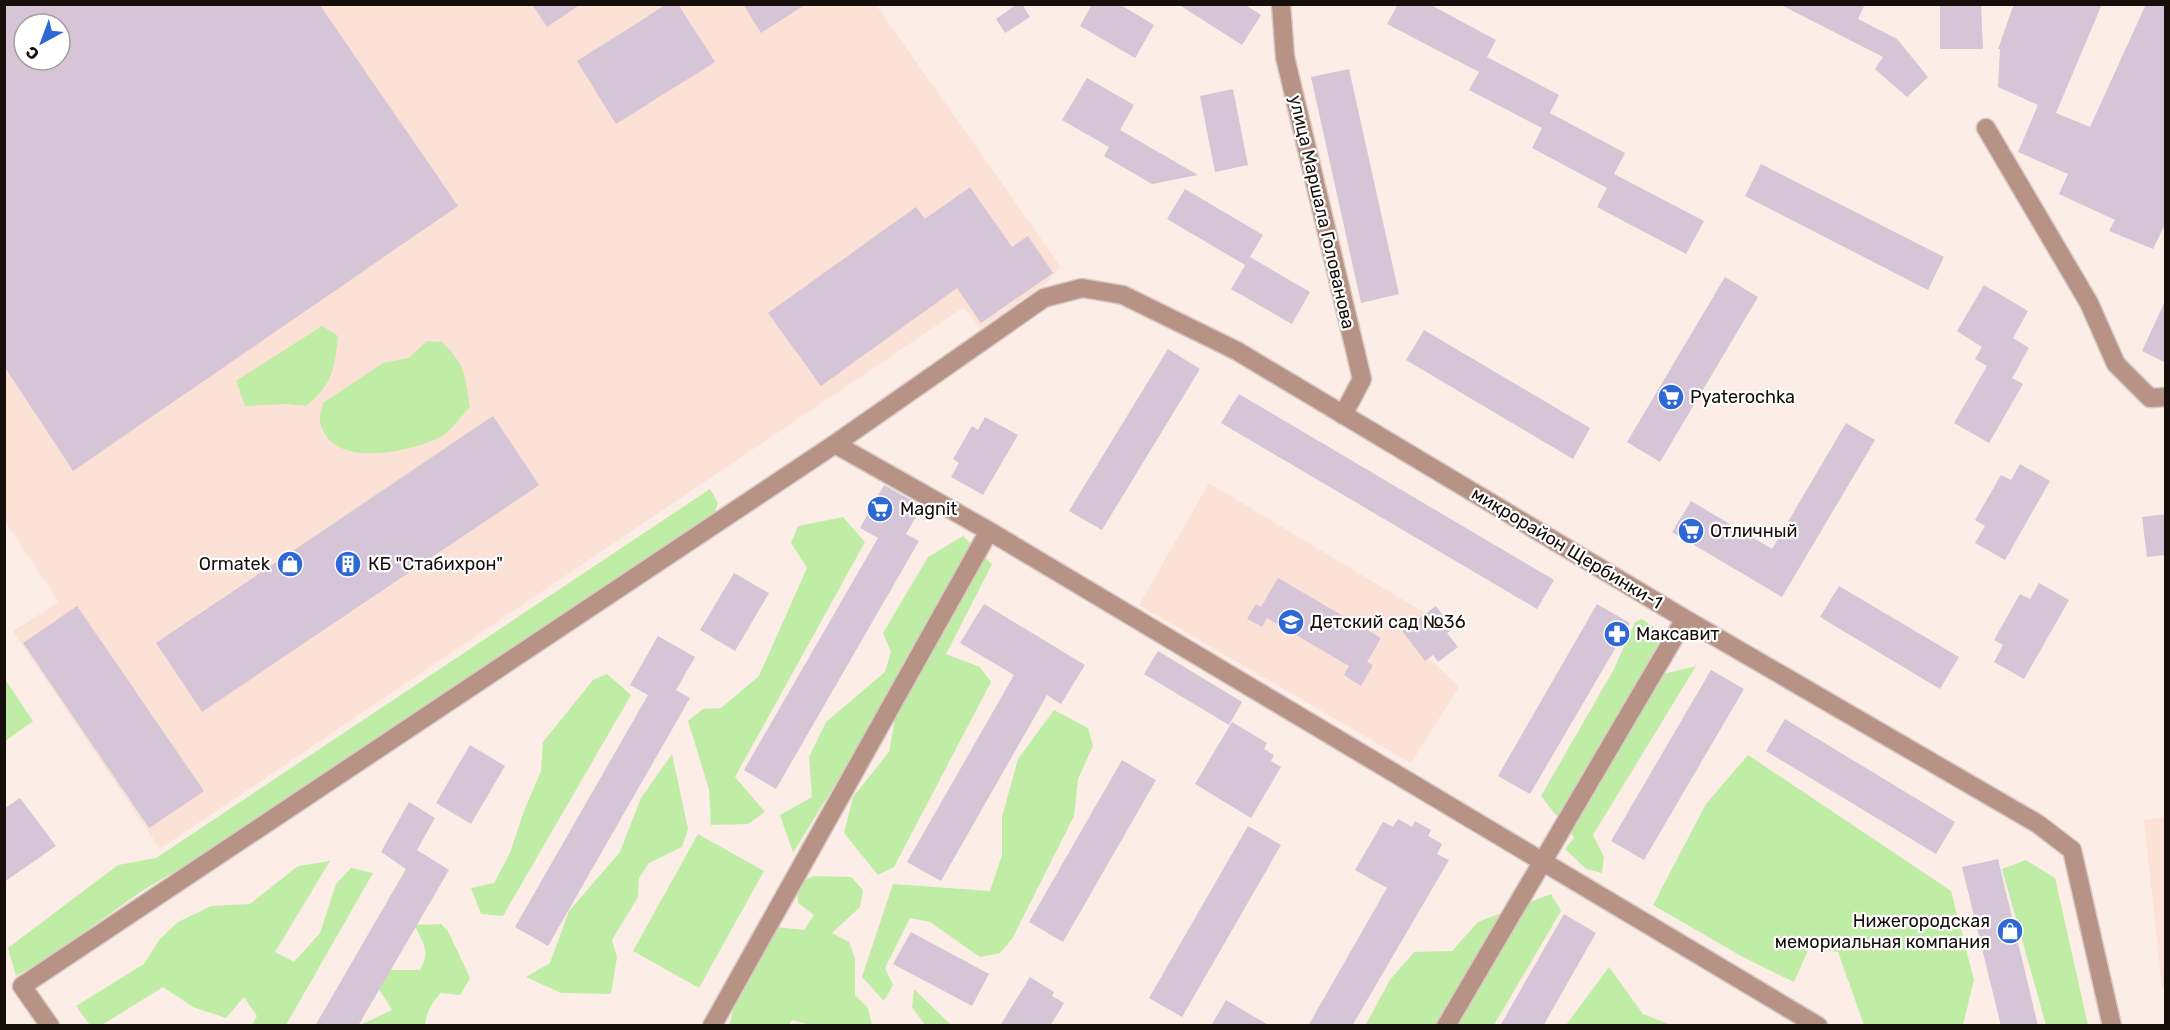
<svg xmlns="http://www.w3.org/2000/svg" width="2170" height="1030" viewBox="0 0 2170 1030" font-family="Rubik,sans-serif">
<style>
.built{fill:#fce1d7;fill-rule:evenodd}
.green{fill:#bfeda6}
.building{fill:#d5c5d7;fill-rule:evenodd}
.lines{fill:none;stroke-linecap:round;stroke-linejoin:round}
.street-casing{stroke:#d7c9c4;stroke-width:21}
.street{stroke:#b79386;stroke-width:18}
.labels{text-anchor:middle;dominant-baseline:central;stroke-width:4.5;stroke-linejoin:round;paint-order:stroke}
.street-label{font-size:18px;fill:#160e0b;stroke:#fff}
.poi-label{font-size:18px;fill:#160e0b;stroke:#fff;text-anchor:start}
</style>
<rect width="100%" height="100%" fill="#fcede7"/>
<path class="built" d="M 4,5 L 876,5 L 1061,267 L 1046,284 L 980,328 L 964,307 L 160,849 L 13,631 L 59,602 L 5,521 ZM 24,24 L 60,24 L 60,60 L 24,60 Z
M 1209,483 L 1425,613 L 1402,631 L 1425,661 L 1429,658 L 1459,687 L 1411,763 L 1139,605 Z
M 2165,817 L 2166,986 L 2162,987 L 2144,820 Z"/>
<path class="green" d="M 322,326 L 338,336 C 335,368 332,385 306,406 L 286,404 L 245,406 L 236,381 Z
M 427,341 L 442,342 C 467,368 464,372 470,407 C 461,416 451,431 441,437 C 410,452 329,471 320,421 C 319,416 322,408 323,403 L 383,363 L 409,358 Z
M 710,489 L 718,503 L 714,515 L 192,861 L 142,891 L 47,958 L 16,976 L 8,948 L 118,865 L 156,858 Z
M 843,517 L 865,542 L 735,777 L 765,812 L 748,824 L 711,825 L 709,789 L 688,721 L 703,709 L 721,708 L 759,676 L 807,568 L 791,543 L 798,526 Z
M 963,536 L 992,564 L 946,654 L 980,667 L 991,682 L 894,867 L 878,875 L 844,833 L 853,797 L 889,752 L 896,714 L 884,705 L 793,853 L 780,815 L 812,797 L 809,757 L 826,722 L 885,672 L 891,652 L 883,633 L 928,557 Z
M 1642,619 L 1655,628 L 1663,674 L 1696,666 L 1593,835 L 1604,857 L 1602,873 L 1586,869 L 1565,849 L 1574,838 L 1541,796 L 1614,669 L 1635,622 Z
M 607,674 L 631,695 L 503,916 L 481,914 L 471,888 L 494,883 L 510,853 L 524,811 L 541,771 L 543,742 L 593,680 Z
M 4,678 L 33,721 L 5,741 L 4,741 Z
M 1054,710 L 1088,728 L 1093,746 L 1078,779 L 1074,816 L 1012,939 L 1000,953 L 980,957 L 930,922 L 910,918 L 885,968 L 893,985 L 884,1001 L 862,977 L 893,884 L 990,891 L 1002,855 L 1002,817 L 1018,759 Z
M 672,754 L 688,829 L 682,847 L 649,863 L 639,878 L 638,897 L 612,940 L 617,957 L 611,994 L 561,993 L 526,977 L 550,963 L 569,911 L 620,852 L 641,798 Z
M 1748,755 L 1951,891 L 1974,980 L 1963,1025 L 1864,1025 L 1838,952 L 1809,948 L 1794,982 L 1741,956 L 1653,905 L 1706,804 Z
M 698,834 L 764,871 L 699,988 L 633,951 Z
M 2026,860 L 2055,878 L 2088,1025 L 2046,1025 L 2002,869 Z
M 330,861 L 275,952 L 294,962 L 320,933 L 336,884 L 351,868 L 373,873 L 286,1025 L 252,1025 L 257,1016 L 244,997 L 226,1018 L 193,1007 L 163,987 L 102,1025 L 90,1025 L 76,1006 L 144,964 L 159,940 L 178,922 L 211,906 L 250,904 L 298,866 Z
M 814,876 L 851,877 L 863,890 L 860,907 L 832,933 L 849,942 L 855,959 L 855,995 L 868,1008 L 872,1025 L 811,1025 L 792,1020 L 789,1025 L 729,1026 L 752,939 L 766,926 L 804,930 L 814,915 L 798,903 L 797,884 Z
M 1551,894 L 1561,911 L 1494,1025 L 1365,1026 L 1390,980 L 1414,952 L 1452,951 L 1478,922 Z
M 441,924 L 448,931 L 470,978 L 460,995 L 441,993 C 432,1002 426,1013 425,1025 L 358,1026 L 392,1010 L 377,986 L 390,970 L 420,970 C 431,952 423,942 414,925 Z
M 1609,967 L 1643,1014 L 1671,1025 L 1566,1025 Z
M 914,989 L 951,1025 L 925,1025 L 912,1007 Z"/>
<path class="building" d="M 10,4 L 319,4 L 458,206 L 73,471 L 4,366 L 4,8 ZM 24,24 L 60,24 L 60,60 L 24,60 Z
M 532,4 L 581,4 L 547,27 Z
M 667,4 L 678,4 L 715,62 L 616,124 L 577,61 Z
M 743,4 L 806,4 L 761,33 Z
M 1017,4 L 1022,4 L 1030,17 L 1005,33 L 996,19 Z
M 1092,4 L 1119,4 L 1154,25 L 1135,58 L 1080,26 Z
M 1178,4 L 1244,4 L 1261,15 L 1242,45 Z
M 1398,4 L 1429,4 L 1496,40 L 1487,57 L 1559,95 L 1550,113 L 1625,153 L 1614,174 L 1704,221 L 1686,254 L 1597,207 L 1607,188 L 1532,148 L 1542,128 L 1469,90 L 1479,72 L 1387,24 Z
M 1779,4 L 1865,4 L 1858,19 L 1897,39 L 1928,77 L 1907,97 L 1875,69 L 1883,57 Z
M 1940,4 L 1981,4 L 1983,49 L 1940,49 Z
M 2014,4 L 2102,4 L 2056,113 L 2090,127 L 2146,4 L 2166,4 L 2166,222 L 2153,249 L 2109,231 L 2115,220 L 2059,194 L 2068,174 L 2018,152 L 2038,105 L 1998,87 L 2000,49 L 1998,49 Z
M 1349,69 L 1399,294 L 1361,303 L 1311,77 Z
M 1087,78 L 1134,105 L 1120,130 L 1198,175 L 1152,184 L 1104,156 L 1109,147 L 1062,120 Z
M 1233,89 L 1248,165 L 1215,172 L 1200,96 Z
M 1761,164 L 1944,257 L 1928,290 L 1745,196 Z
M 970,187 L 1012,247 L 1028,236 L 1053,273 L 981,323 L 957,288 L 821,386 L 768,313 L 916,207 L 925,219 Z
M 1185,189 L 1263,235 L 1245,265 L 1167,219 Z
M 1250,257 L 1310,292 L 1292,324 L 1231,289 Z
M 1725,277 L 1758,297 L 1660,462 L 1627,442 Z
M 1984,285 L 2028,311 L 2013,338 L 2029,348 L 2012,378 L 2023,384 L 1989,443 L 1954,423 L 1987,366 L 1975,359 L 1982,347 L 1957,331 Z
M 2166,299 L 2166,363 L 2142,351 Z
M 1424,330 L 1590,428 L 1573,459 L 1406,360 Z
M 1168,349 L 1200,369 L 1102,530 L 1069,511 Z
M 1239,394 L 1554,580 L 1537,609 L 1221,423 Z
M 493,416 L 539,485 L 202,712 L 156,643 Z
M 985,417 L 1018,435 L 983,495 L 951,477 L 959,463 L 953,459 L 972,426 L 978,430 Z
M 1846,423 L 1875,440 L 1782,597 L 1672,532 L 1691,501 L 1772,549 Z
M 2020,464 L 2050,481 L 2005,560 L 1975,543 L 1985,526 L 1975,520 L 2001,475 L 2011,480 Z
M 884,485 L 922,506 L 906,534 L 919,541 L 776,789 L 744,770 L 878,538 L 860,528 Z
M 2166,514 L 2166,555 L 2147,557 L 2142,517 Z
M 734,573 L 769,593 L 735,651 L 700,630 Z
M 1278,578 L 1381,638 L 1367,662 L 1373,665 L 1361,686 L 1344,675 L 1349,666 L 1267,618 L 1262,627 L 1247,619 L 1256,604 L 1261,607 Z
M 2039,583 L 2069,600 L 2024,679 L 1994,662 L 2003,645 L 1994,640 L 2020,594 L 2030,599 Z
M 1839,586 L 1959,657 L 1940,689 L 1820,617 Z
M 984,604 L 1085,665 L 1061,704 L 1047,695 L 941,881 L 907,862 L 1014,675 L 960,643 Z
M 1597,604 L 1630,623 L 1530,794 L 1498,776 Z
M 77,606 L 204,791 L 149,828 L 23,643 Z
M 1436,606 L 1453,629 L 1447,633 L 1458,647 L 1438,662 L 1433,655 L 1425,661 L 1402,631 Z
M 658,636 L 695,657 L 676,690 L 690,698 L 548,946 L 515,927 L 648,695 L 630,685 Z
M 1158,651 L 1242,702 L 1229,725 L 1144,674 Z
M 1711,670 L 1744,689 L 1644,860 L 1611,841 Z
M 1785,719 L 1955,822 L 1936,854 L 1766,751 Z
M 1232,722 L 1267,743 L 1264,749 L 1274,755 L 1271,761 L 1281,767 L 1251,818 L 1195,784 Z
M 470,745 L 505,766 L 471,824 L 436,803 Z
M 1122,760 L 1156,780 L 1063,942 L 1029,922 Z
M 20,798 L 56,846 L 4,882 L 4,809 Z
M 409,802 L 435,818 L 417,850 L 449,870 L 358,1026 L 315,1026 L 406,869 L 381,852 Z
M 1398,819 L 1412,827 L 1415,821 L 1431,830 L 1428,836 L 1442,844 L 1437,854 L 1449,860 L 1352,1026 L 1308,1026 L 1387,888 L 1355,870 L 1383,822 L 1393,827 Z
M 1248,826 L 1281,845 L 1182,1017 L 1149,998 Z
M 1998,859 L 2038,1026 L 2001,1026 L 1962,867 Z
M 1564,914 L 1596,933 L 1543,1026 L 1500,1026 Z
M 911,932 L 989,974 L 972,1006 L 893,964 Z
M 1030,977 L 1054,992 L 1052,996 L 1064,1003 L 1050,1026 L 1000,1026 Z
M 1226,1000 L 1270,1026 L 1211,1026 Z"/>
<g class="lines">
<defs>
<path id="street" d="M 1281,4 L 1285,57 L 1362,379 L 1343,415
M 1986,128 L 2089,303 L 2116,364 L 2150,398 L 2166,397
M 835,444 L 989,531 L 1818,1026
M 50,1026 L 22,986 L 835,444 L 1044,298 L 1082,288 L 1123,295 L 1237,351 L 1685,619 L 2038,824 L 2072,850 L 2112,1026
M 712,1026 L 989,531
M 1446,1026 L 1685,619"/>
</defs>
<use href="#street" class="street-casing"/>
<use href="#street" class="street"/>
</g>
<defs>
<symbol id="supermarket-disc" viewBox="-11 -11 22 22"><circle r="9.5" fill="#2d68d6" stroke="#fff"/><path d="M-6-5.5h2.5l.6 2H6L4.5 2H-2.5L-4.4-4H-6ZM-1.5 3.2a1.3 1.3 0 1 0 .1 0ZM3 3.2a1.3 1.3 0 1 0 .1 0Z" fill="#fff"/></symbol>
<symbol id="shop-disc" viewBox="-11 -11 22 22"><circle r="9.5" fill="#2d68d6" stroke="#fff"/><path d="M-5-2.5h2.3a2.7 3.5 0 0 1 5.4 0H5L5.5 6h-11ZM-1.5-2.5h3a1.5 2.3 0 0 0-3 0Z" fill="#fff"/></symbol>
<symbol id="building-disc" viewBox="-11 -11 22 22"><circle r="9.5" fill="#2d68d6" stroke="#fff"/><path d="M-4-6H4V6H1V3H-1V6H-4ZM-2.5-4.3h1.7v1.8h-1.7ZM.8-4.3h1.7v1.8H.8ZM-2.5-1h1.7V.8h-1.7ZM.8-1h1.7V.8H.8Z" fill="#fff"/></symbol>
<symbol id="school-disc" viewBox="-11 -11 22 22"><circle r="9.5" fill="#2d68d6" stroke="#fff"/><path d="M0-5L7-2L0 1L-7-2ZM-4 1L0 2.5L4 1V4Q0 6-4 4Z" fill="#fff"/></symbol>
<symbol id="pharmacy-disc" viewBox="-11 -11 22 22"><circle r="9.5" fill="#2d68d6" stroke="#fff"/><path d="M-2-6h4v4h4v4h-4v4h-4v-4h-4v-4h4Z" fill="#fff"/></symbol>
</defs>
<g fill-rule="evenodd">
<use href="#supermarket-disc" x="1656" y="382" width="30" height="30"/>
<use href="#supermarket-disc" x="865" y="494" width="30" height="30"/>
<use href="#supermarket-disc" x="1676" y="516" width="30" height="30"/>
<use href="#shop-disc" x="275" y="549" width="30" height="30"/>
<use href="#building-disc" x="333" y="549" width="30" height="30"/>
<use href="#school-disc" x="1276" y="607" width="30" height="30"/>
<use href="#pharmacy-disc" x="1602" y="619" width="30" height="30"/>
<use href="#shop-disc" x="1995" y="916" width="30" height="30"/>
</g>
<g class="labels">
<g class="street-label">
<text transform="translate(1322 212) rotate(77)">улица Маршала Голованова</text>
<text transform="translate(1567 548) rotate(31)">микрорайон Щербинки-1</text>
</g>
<g class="poi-label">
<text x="1690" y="397">Pyaterochka</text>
<text x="900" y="509">Magnit</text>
<text x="1710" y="531">Отличный</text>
<text x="270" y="564" text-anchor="end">Ormatek</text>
<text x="368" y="564">КБ "Стабихрон"</text>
<text x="1310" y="622">Детский сад №36</text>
<text x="1636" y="634">Максавит</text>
<text x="1990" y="921" text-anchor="end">Нижегородская<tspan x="1990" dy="21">мемориальная компания</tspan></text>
</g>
</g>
<rect width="2170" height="1030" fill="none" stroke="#160e0b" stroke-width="12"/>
<g transform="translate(42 42) rotate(221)"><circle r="28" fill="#ffffff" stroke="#a29f9d" stroke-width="1.5"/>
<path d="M0-4.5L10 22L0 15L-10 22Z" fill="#2d68d6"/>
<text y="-9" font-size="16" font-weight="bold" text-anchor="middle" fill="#160e0b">С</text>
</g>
</svg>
